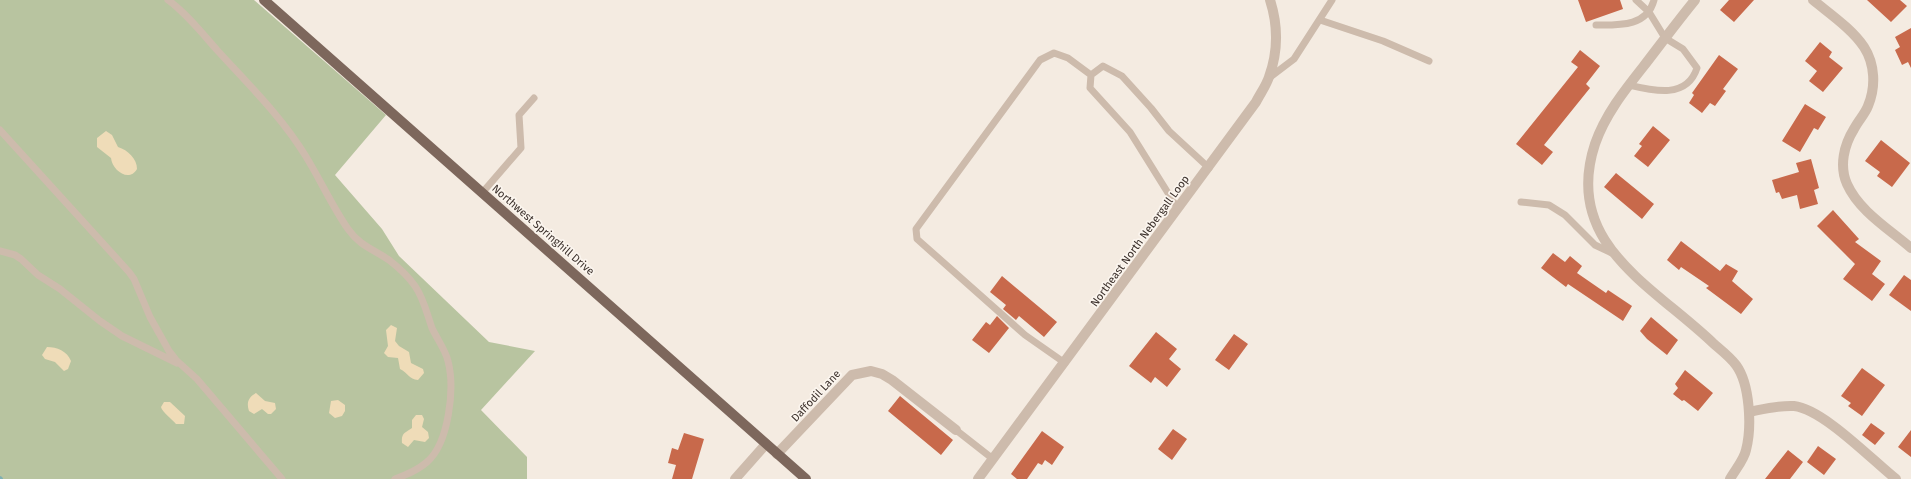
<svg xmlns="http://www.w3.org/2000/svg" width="1911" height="479" viewBox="0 0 1911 479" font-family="'Fira Sans',sans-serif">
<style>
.green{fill:#b8c4a0}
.sand{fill:#efdcb8}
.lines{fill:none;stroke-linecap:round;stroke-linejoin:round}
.stream{stroke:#7fb0b2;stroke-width:4}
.building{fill:#c8694b}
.service{stroke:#cdbbac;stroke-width:7}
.minor{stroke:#cdbbac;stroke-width:10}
.tertiary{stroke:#cdbbac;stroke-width:10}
.primary{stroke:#7d675c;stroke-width:10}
.labels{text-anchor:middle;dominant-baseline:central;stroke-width:3.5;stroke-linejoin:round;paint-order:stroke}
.street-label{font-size:11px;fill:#3b302b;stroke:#fbf5ee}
</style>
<rect width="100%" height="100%" fill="#f4ebe1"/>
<path class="green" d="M 0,0 L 254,0 L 386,115 L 335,175 L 382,229 L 399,256 L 489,342 L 535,351 L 481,410 L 527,457 L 527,479 L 0,479 Z"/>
<path class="sand" d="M 106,131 L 112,135 L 118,147 C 128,150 137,159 137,169 C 129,183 112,170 111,158 L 97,147 L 97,138 Z
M 391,325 L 397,328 L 395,341 L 399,346 L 409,352 L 411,363 L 423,369 L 424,373 L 418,380 C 409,379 408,373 400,369 L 398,358 L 388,357 L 384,353 L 388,346 L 386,330 Z
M 47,347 C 57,347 67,351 71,361 L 68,369 L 64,371 L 55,362 L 45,359 L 42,355 Z
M 256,393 L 265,401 L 275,403 L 276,409 L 271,414 L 268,414 L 262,409 L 254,414 L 249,411 C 246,402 249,397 256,393 Z
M 338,400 L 345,405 L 345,411 L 342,416 L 335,418 L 329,413 L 331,401 Z
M 164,402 L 170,402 L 185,416 L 184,424 L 176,424 C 172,419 162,412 161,407 Z
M 416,415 L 422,415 L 424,419 L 422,427 L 428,432 L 429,438 L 425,442 L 414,440 L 408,447 L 402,443 C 401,433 405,433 412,428 L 412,420 Z"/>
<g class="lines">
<path class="stream" d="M 0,478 L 1,479"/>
</g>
<path class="building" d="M 1578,0 L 1620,0 L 1623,9 L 1586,22 Z
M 1729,0 L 1754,0 L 1734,22 L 1720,10 Z
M 1867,0 L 1900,0 L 1907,6 L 1891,22 Z
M 1911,28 L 1911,68 L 1908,62 L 1902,65 L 1895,50 L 1900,47 L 1895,37 Z
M 1820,42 L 1832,52 L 1829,57 L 1843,68 L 1823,92 L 1809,81 L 1817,71 L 1805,61 Z
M 1580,50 L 1600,66 L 1586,84 L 1590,88 L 1544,145 L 1553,152 L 1542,165 L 1516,144 L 1578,67 L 1571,62 Z
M 1719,55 L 1738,69 L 1723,89 L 1726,91 L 1715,106 L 1710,103 L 1702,113 L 1689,103 L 1694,95 L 1692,93 Z
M 1805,104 L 1826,117 L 1818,130 L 1814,128 L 1800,152 L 1782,141 Z
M 1653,126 L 1670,140 L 1648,167 L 1634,156 L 1642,146 L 1639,144 Z
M 1881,140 L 1910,163 L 1892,187 L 1877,176 L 1880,172 L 1865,161 Z
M 1811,159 L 1819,188 L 1814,190 L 1818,204 L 1800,209 L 1797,195 L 1782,199 L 1779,192 L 1776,193 L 1772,180 L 1799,172 L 1796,163 Z
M 1616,173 L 1654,204 L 1642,219 L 1604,187 Z
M 1833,210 L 1859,239 L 1855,242 L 1881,261 L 1872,274 L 1885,284 L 1872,301 L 1843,279 L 1855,264 L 1817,226 Z
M 1681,241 L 1720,271 L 1726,264 L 1738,271 L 1732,281 L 1753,299 L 1741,314 L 1706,288 L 1709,286 L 1681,267 L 1679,270 L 1667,260 Z
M 1553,253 L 1565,262 L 1570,256 L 1582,266 L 1577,273 L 1606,293 L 1608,290 L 1632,306 L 1623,321 L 1568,284 L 1566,287 L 1541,268 Z
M 1904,275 L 1911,280 L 1911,311 L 1889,295 Z
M 1002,276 L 1057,322 L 1044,337 L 1019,316 L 1016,320 L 1003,309 L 1006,305 L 990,292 Z
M 997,316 L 1009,328 L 989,353 L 972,340 L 986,322 L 990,325 Z
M 1651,317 L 1678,340 L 1667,355 L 1647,339 L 1640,331 Z
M 1156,332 L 1177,349 L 1169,359 L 1181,369 L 1167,387 L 1155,377 L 1151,383 L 1129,366 Z
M 1234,334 L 1248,344 L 1229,370 L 1215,360 Z
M 1862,368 L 1885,385 L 1862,416 L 1848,406 L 1851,403 L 1841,396 Z
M 1685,370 L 1713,393 L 1698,411 L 1684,400 L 1682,401 L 1673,394 L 1678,388 L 1675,384 Z
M 900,396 L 953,440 L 941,455 L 888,411 Z
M 1871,423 L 1885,433 L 1875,445 L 1862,435 Z
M 1173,429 L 1187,439 L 1172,460 L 1158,449 Z
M 1911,430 L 1911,457 L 1898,447 Z
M 1042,431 L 1064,447 L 1052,465 L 1045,460 L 1042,465 L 1038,463 L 1027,479 L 1017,479 L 1011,474 Z
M 684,433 L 704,439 L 692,479 L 672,479 L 676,465 L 668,463 L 672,448 L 678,450 Z
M 1818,446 L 1836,459 L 1824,475 L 1807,462 Z
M 1788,450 L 1803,462 L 1790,479 L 1765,479 Z"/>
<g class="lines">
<path class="service" d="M 168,0 C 186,13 202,33 217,50 C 248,84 281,116 305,155 C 320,179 332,206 348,229 C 360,246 373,249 389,260 C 398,267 408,276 415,286 C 424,299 427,314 432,328 C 437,339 445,349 448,361 C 455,388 449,443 427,462 C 418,470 406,475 395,479
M 1320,20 L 1383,41 L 1429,61
M 1596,25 C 1618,25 1647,27 1654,0
M 1269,78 L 1294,59 L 1332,0
M 1629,85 C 1654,91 1687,99 1697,68 L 1683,49 L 1665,38 L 1649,12 L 1636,0
M 0,130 L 129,272 L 134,279 L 150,317 L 169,351 L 176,360 L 197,379 L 282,479
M 482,193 L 521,148 L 519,115 L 534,98
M 1521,202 L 1549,205 L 1565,215 L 1595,245 L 1614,254
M 1178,209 L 1130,132 L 1090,88 L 1091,75 L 1103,66 L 1122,76 L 1151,108 L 1169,131 L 1209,168
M 0,251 L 15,255 L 21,259 L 38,275 L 60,289 L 100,321 L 122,336 L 177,363
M 1065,363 L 1025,335 L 917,239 L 916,229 L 1040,60 L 1054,53 L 1068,58 L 1091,75
M 956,430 L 993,459"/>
<path class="minor" d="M 1813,0 C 1830,14 1852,29 1864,47 C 1875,64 1876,87 1868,106 C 1865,114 1858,121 1854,129 C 1844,145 1839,166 1847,184 C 1859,211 1889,229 1911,248
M 1749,412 C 1764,409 1779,405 1794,406 C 1823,409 1872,460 1896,479
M 777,454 L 852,375 L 871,371 L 882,374 L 892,380 L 956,430
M 735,479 L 766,444"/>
<path class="tertiary" d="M 1695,0 C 1677,22 1660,45 1643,67 C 1624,91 1605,115 1595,144 C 1562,244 1654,286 1714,344 C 1721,350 1730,357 1736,365 C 1750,384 1752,427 1746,450 C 1744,460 1735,470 1730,479
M 978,479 L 1256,102 C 1260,94 1266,86 1269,77 C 1278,52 1278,25 1270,0"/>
<path class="primary" d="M 264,0 L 806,479"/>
</g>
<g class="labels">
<g class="street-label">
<text transform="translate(543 230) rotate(41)">Northwest Springhill Drive</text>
<text transform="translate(1140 241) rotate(-54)">Northeast North Nebergall Loop</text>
<text transform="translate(816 396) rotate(-47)">Daffodil Lane</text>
</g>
</g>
</svg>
